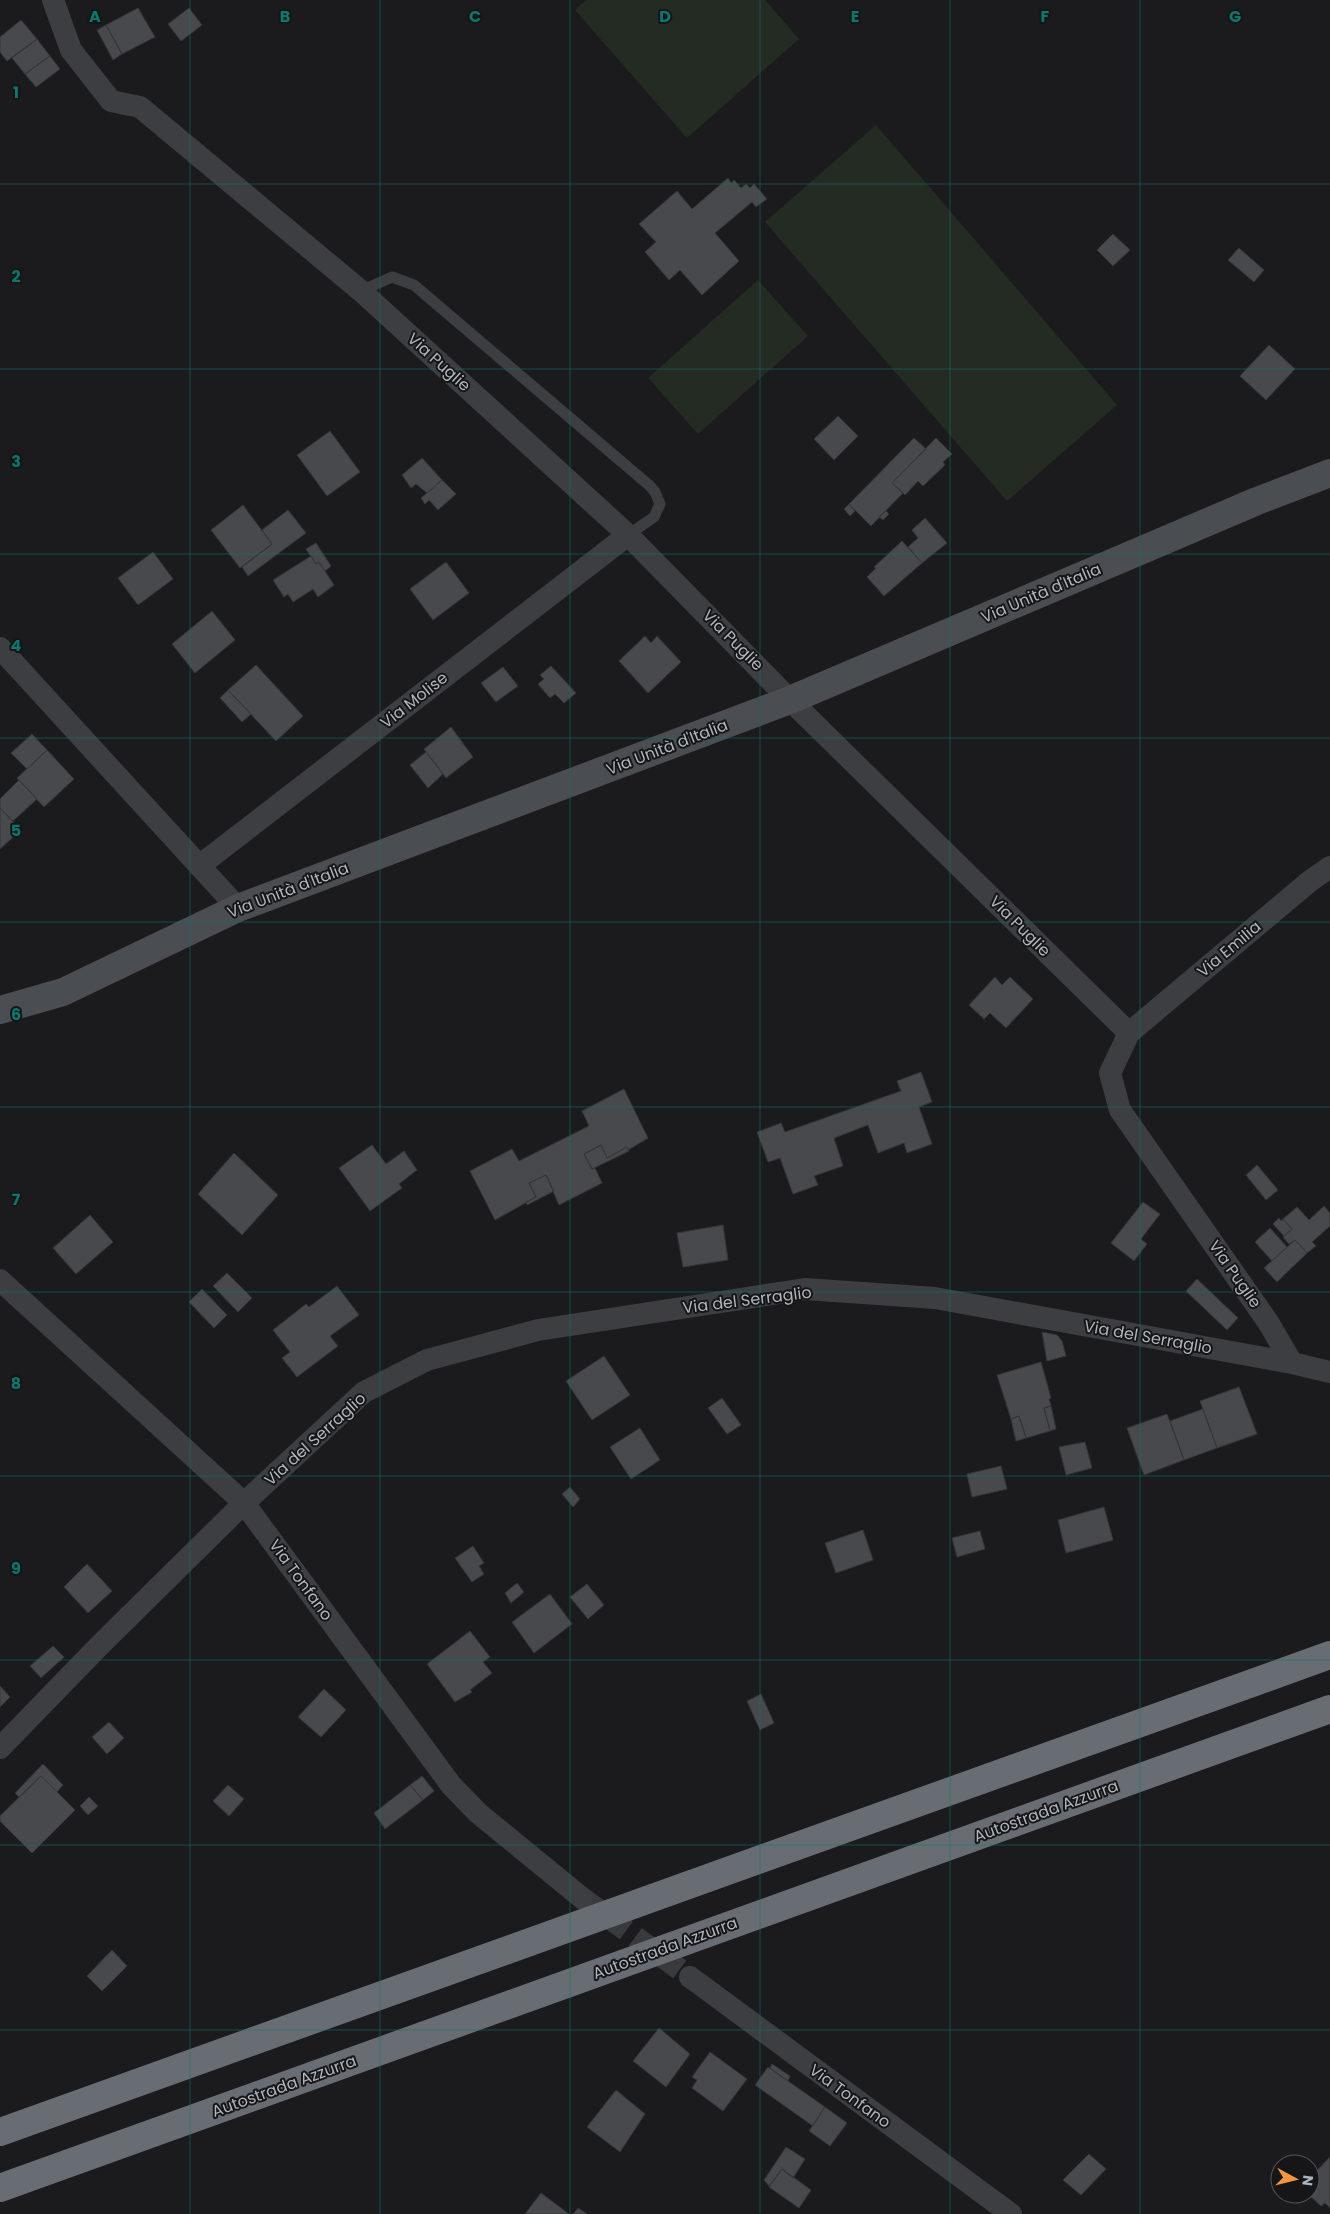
<svg xmlns="http://www.w3.org/2000/svg" width="1330" height="2214" viewBox="0 0 1330 2214" font-family="Poppins,sans-serif">
<style>
.green{fill:#232b23}
.building{fill:#48494d;stroke:#353639}
.lines{fill:none;stroke-linecap:round;stroke-linejoin:round}
.minor-tunnel{stroke:#383a3d;stroke-width:22;stroke-dasharray:22 11;stroke-linecap:butt}
.service{stroke:#3c3e42;stroke-width:11}
.minor{stroke:#3c3e42;stroke-width:22}
.secondary{stroke:#4a4d52;stroke-width:28}
.motorway{stroke:#686d73;stroke-width:28}
.grid{fill:none;stroke:#0f766e;stroke-width:1;stroke-opacity:0.55}
.labels{text-anchor:middle;dominant-baseline:central;stroke-width:4;stroke-linejoin:round;paint-order:stroke}
.street-label{font-size:16px;fill:#aeb5bc;stroke:#161618}
.grid-label{font-size:16px;text-anchor:middle;font-weight:bold;fill:#0f766e;stroke:#161618;stroke-width:4;stroke-linejoin:round;paint-order:stroke}
</style>
<rect width="100%" height="100%" fill="#1b1b1d"/>
<path class="green" d="M 586,0 L 765,0 L 799,39 L 687,138 L 575,10 Z
M 876,125 L 1117,405 L 1007,501 L 765,222 Z
M 758,280 L 808,336 L 698,434 L 648,378 Z"/>
<path class="building" d="M 138,8 L 155,37 L 122,54 L 106,25 Z
M 189,8 L 202,25 L 181,41 L 168,24 Z
M 21,20 L 37,39 L 7,61 L 0,52 L 0,37 Z
M 106,25 L 122,54 L 113,60 L 97,30 Z
M 37,39 L 50,56 L 25,74 L 12,58 Z
M 50,56 L 60,69 L 36,87 L 25,74 Z
M 728,178 L 731,183 L 734,180 L 741,188 L 746,184 L 750,188 L 754,184 L 767,199 L 756,207 L 752,202 L 715,233 L 739,261 L 702,295 L 680,270 L 669,280 L 645,252 L 656,242 L 639,224 L 677,191 L 692,209 Z
M 1113,234 L 1130,250 L 1113,266 L 1097,250 Z
M 1239,248 L 1264,270 L 1254,282 L 1228,260 Z
M 1269,345 L 1295,369 L 1266,400 L 1240,376 Z
M 838,416 L 858,436 L 834,460 L 814,439 Z
M 330,431 L 360,472 L 327,496 L 297,455 Z
M 914,438 L 926,449 L 892,483 L 903,493 L 871,526 L 849,504 Z
M 936,438 L 952,454 L 943,462 L 945,465 L 923,486 L 918,481 L 905,495 L 892,483 Z
M 422,458 L 442,480 L 427,493 L 416,484 L 411,488 L 402,475 Z
M 442,480 L 456,494 L 438,510 L 429,500 L 425,504 L 421,498 Z
M 849,504 L 855,511 L 850,516 L 844,509 Z
M 243,505 L 272,544 L 240,568 L 211,530 Z
M 288,510 L 306,533 L 248,576 L 242,567 L 272,544 L 262,530 Z
M 886,511 L 889,514 L 883,520 L 879,517 Z
M 925,518 L 947,543 L 922,563 L 908,547 L 918,538 L 912,530 Z
M 902,541 L 922,563 L 884,596 L 867,577 L 876,568 L 874,567 Z
M 316,543 L 331,566 L 325,571 L 319,562 L 316,564 L 306,549 Z
M 153,552 L 173,579 L 138,605 L 118,578 Z
M 311,556 L 316,564 L 319,562 L 334,585 L 318,597 L 313,589 L 293,602 L 288,594 L 284,597 L 273,580 Z
M 446,562 L 469,593 L 433,620 L 410,589 Z
M 212,611 L 235,640 L 195,673 L 172,644 Z
M 645,636 L 651,643 L 657,636 L 681,662 L 648,693 L 619,661 Z
M 256,665 L 303,716 L 276,741 L 228,690 Z
M 551,666 L 576,693 L 564,703 L 555,694 L 550,698 L 538,684 L 544,679 L 540,675 Z
M 503,667 L 518,686 L 496,702 L 481,683 Z
M 228,690 L 251,714 L 242,722 L 220,698 Z
M 451,727 L 473,757 L 446,778 L 424,749 Z
M 32,734 L 47,750 L 27,769 L 11,753 Z
M 47,750 L 74,779 L 44,807 L 17,778 Z
M 426,752 L 443,774 L 428,788 L 410,765 Z
M 19,780 L 37,799 L 13,821 L 0,808 L 0,799 Z
M 0,808 L 21,830 L 0,849 Z
M 995,977 L 1002,985 L 1010,977 L 1033,999 L 1006,1028 L 990,1013 L 984,1019 L 969,1005 Z
M 921,1072 L 932,1102 L 919,1107 L 932,1144 L 907,1153 L 904,1143 L 878,1153 L 868,1125 L 834,1138 L 843,1166 L 814,1176 L 818,1185 L 793,1194 L 780,1158 L 768,1162 L 757,1132 L 781,1123 L 785,1132 L 901,1091 L 897,1081 Z
M 624,1089 L 648,1138 L 628,1150 L 627,1147 L 607,1158 L 601,1145 L 584,1154 L 592,1169 L 595,1168 L 602,1183 L 559,1205 L 546,1175 L 529,1183 L 536,1197 L 495,1220 L 470,1171 L 512,1149 L 519,1161 L 589,1126 L 582,1111 Z
M 372,1145 L 386,1164 L 404,1151 L 417,1170 L 399,1184 L 402,1188 L 370,1211 L 339,1168 Z
M 601,1145 L 607,1158 L 627,1147 L 629,1151 L 592,1169 L 584,1154 Z
M 234,1153 L 278,1195 L 242,1235 L 198,1194 Z
M 1257,1165 L 1278,1190 L 1266,1200 L 1246,1175 Z
M 546,1175 L 554,1191 L 527,1205 L 526,1202 L 536,1197 L 529,1183 Z
M 1143,1202 L 1160,1214 L 1141,1239 L 1147,1244 L 1134,1261 L 1111,1243 Z
M 1324,1206 L 1330,1213 L 1330,1226 L 1312,1242 L 1316,1246 L 1307,1253 L 1295,1240 L 1289,1244 L 1283,1237 L 1292,1229 L 1283,1219 L 1297,1207 L 1309,1220 Z
M 90,1215 L 113,1242 L 76,1274 L 53,1248 Z
M 1279,1218 L 1281,1221 L 1283,1219 L 1292,1229 L 1284,1236 L 1273,1224 Z
M 723,1225 L 728,1260 L 683,1267 L 677,1233 Z
M 1270,1228 L 1287,1247 L 1272,1261 L 1255,1242 Z
M 1295,1240 L 1307,1253 L 1277,1282 L 1264,1268 Z
M 227,1273 L 252,1298 L 238,1312 L 213,1286 Z
M 1197,1279 L 1238,1318 L 1227,1330 L 1186,1291 Z
M 337,1286 L 359,1315 L 330,1336 L 338,1346 L 297,1377 L 282,1358 L 290,1352 L 273,1330 L 306,1304 L 309,1307 Z
M 202,1289 L 227,1315 L 214,1328 L 189,1302 Z
M 1042,1332 L 1057,1335 L 1062,1341 L 1066,1356 L 1047,1361 Z
M 604,1356 L 630,1395 L 592,1420 L 566,1381 Z
M 1041,1362 L 1051,1398 L 1049,1399 L 1051,1406 L 1044,1408 L 1050,1431 L 1026,1438 L 1019,1416 L 1011,1419 L 997,1375 Z
M 1239,1387 L 1257,1434 L 1217,1448 L 1200,1401 Z
M 722,1398 L 741,1425 L 727,1434 L 708,1408 Z
M 1051,1406 L 1056,1429 L 1050,1431 L 1044,1408 Z
M 1203,1409 L 1217,1448 L 1184,1460 L 1170,1421 Z
M 1167,1414 L 1184,1460 L 1144,1475 L 1127,1428 Z
M 1019,1416 L 1026,1438 L 1016,1441 L 1011,1419 Z
M 640,1428 L 660,1460 L 631,1479 L 610,1447 Z
M 1085,1442 L 1092,1468 L 1066,1475 L 1059,1447 Z
M 1001,1466 L 1007,1489 L 972,1497 L 967,1474 Z
M 570,1487 L 580,1499 L 573,1507 L 562,1494 Z
M 1104,1507 L 1113,1540 L 1066,1553 L 1058,1520 Z
M 863,1530 L 873,1560 L 836,1573 L 825,1543 Z
M 980,1531 L 985,1549 L 957,1557 L 952,1538 Z
M 473,1546 L 484,1563 L 479,1566 L 484,1574 L 472,1582 L 455,1558 Z
M 87,1564 L 112,1591 L 88,1613 L 64,1587 Z
M 517,1583 L 524,1592 L 511,1603 L 505,1593 Z
M 587,1584 L 604,1605 L 588,1619 L 570,1597 Z
M 550,1594 L 572,1624 L 534,1653 L 512,1622 Z
M 470,1631 L 490,1657 L 483,1662 L 492,1673 L 470,1690 L 472,1692 L 455,1702 L 427,1664 Z
M 53,1646 L 64,1657 L 41,1678 L 30,1666 Z
M 0,1686 L 10,1697 L 0,1707 Z
M 324,1689 L 346,1710 L 321,1737 L 298,1717 Z
M 761,1694 L 774,1723 L 760,1730 L 747,1701 Z
M 109,1722 L 124,1738 L 107,1754 L 92,1737 Z
M 43,1764 L 63,1785 L 57,1792 L 41,1776 L 19,1797 L 15,1793 Z
M 41,1776 L 75,1810 L 32,1853 L 0,1821 L 0,1816 Z
M 422,1776 L 434,1791 L 423,1800 L 410,1785 Z
M 228,1785 L 244,1799 L 229,1816 L 213,1801 Z
M 410,1785 L 423,1800 L 385,1829 L 374,1813 Z
M 89,1797 L 98,1806 L 88,1815 L 80,1806 Z
M 112,1950 L 127,1966 L 102,1991 L 87,1976 Z
M 659,2028 L 690,2054 L 666,2087 L 633,2061 Z
M 710,2052 L 747,2079 L 723,2111 L 692,2088 L 697,2080 L 692,2077 Z
M 772,2064 L 790,2076 L 788,2081 L 770,2068 Z
M 768,2067 L 825,2107 L 813,2126 L 755,2085 Z
M 616,2090 L 645,2114 L 620,2152 L 587,2127 Z
M 825,2107 L 847,2123 L 830,2146 L 809,2131 Z
M 786,2147 L 805,2159 L 793,2178 L 782,2169 L 769,2186 L 764,2180 Z
M 1089,2154 L 1106,2169 L 1081,2195 L 1063,2180 Z
M 1330,2157 L 1330,2208 L 1325,2203 L 1321,2206 L 1308,2194 L 1310,2194 L 1310,2178 Z
M 782,2169 L 811,2190 L 799,2208 L 769,2187 Z
M 541,2193 L 569,2214 L 525,2214 Z
M 578,2208 L 587,2214 L 573,2214 Z"/>
<g class="lines">
<path class="minor-tunnel" d="M 582,1898 L 690,1977"/>
<path class="service" d="M 361,291 L 392,277 L 414,285 L 650,486 L 655,492 L 660,504 L 654,517 L 628,535"/>
<path class="minor" d="M 53,0 L 71,50 L 111,101 L 140,107 L 361,291 L 628,535 L 790,700 L 1129,1033 L 1110,1073 L 1120,1110 L 1268,1322 L 1292,1363
M 0,648 L 238,908
M 199,866 L 628,535
M 1129,1033 L 1310,881 L 1330,867
M 0,1280 L 244,1503 L 451,1785 L 478,1813 L 582,1898
M 0,1748 L 100,1645 L 244,1503 L 364,1392 L 427,1360 L 538,1330 L 805,1289 L 935,1298 L 1292,1363 L 1330,1372
M 690,1977 L 1011,2214"/>
<path class="secondary" d="M 0,1010 L 63,992 L 238,908 L 790,700 L 1257,501 L 1330,473"/>
<path class="motorway" d="M 0,2132 L 1330,1655
M 0,2188 L 1330,1709"/>
</g>
<path class="grid" d="M 190,0 L 190,2214M 380,0 L 380,2214M 570,0 L 570,2214M 760,0 L 760,2214M 950,0 L 950,2214M 1140,0 L 1140,2214M 0,184 L 1330,184M 0,369 L 1330,369M 0,554 L 1330,554M 0,738 L 1330,738M 0,922 L 1330,922M 0,1107 L 1330,1107M 0,1292 L 1330,1292M 0,1476 L 1330,1476M 0,1660 L 1330,1660M 0,1845 L 1330,1845M 0,2030 L 1330,2030"/>
<g class="labels">
<g class="street-label">
<text transform="translate(439 362) rotate(42)">Via Puglie</text>
<text transform="translate(1041 593) rotate(-23)">Via Unità d'Italia</text>
<text transform="translate(733 640) rotate(45)">Via Puglie</text>
<text transform="translate(414 700) rotate(-38)">Via Molise</text>
<text transform="translate(667 747) rotate(-21)">Via Unità d'Italia</text>
<text transform="translate(288 890) rotate(-21)">Via Unità d'Italia</text>
<text transform="translate(1020 926) rotate(45)">Via Puglie</text>
<text transform="translate(1229 949) rotate(-40)">Via Emilia</text>
<text transform="translate(1235 1274) rotate(55)">Via Puglie</text>
<text transform="translate(747 1300) rotate(-7)">Via del Serraglio</text>
<text transform="translate(1148 1337) rotate(10)">Via del Serraglio</text>
<text transform="translate(315 1439) rotate(-42)">Via del Serraglio</text>
<text transform="translate(301 1580) rotate(54)">Via Tonfano</text>
<text transform="translate(1046 1811) rotate(-20)">Autostrada Azzurra</text>
<text transform="translate(665 1948) rotate(-20)">Autostrada Azzurra</text>
<text transform="translate(284 2086) rotate(-20)">Autostrada Azzurra</text>
<text transform="translate(850 2096) rotate(36)">Via Tonfano</text>
</g>
</g>
<g class="grid-label">
<text x="95" y="22">A</text>
<text x="285" y="22">B</text>
<text x="475" y="22">C</text>
<text x="665" y="22">D</text>
<text x="855" y="22">E</text>
<text x="1045" y="22">F</text>
<text x="1235" y="22">G</text>
<text x="16" y="98">1</text>
<text x="16" y="282">2</text>
<text x="16" y="467">3</text>
<text x="16" y="651">4</text>
<text x="16" y="836">5</text>
<text x="16" y="1020">6</text>
<text x="16" y="1205">7</text>
<text x="16" y="1389">8</text>
<text x="16" y="1574">9</text>
</g>
<g transform="translate(1295 2179) rotate(97)"><circle r="24" fill="#161618" stroke="#53565a"/>
<path d="M0-4L9 19L0 12L-9 19Z" fill="#f09740"/>
<text y="-8" font-size="14" font-weight="bold" text-anchor="middle" fill="#aeb5bc">N</text>
</g>
</svg>
